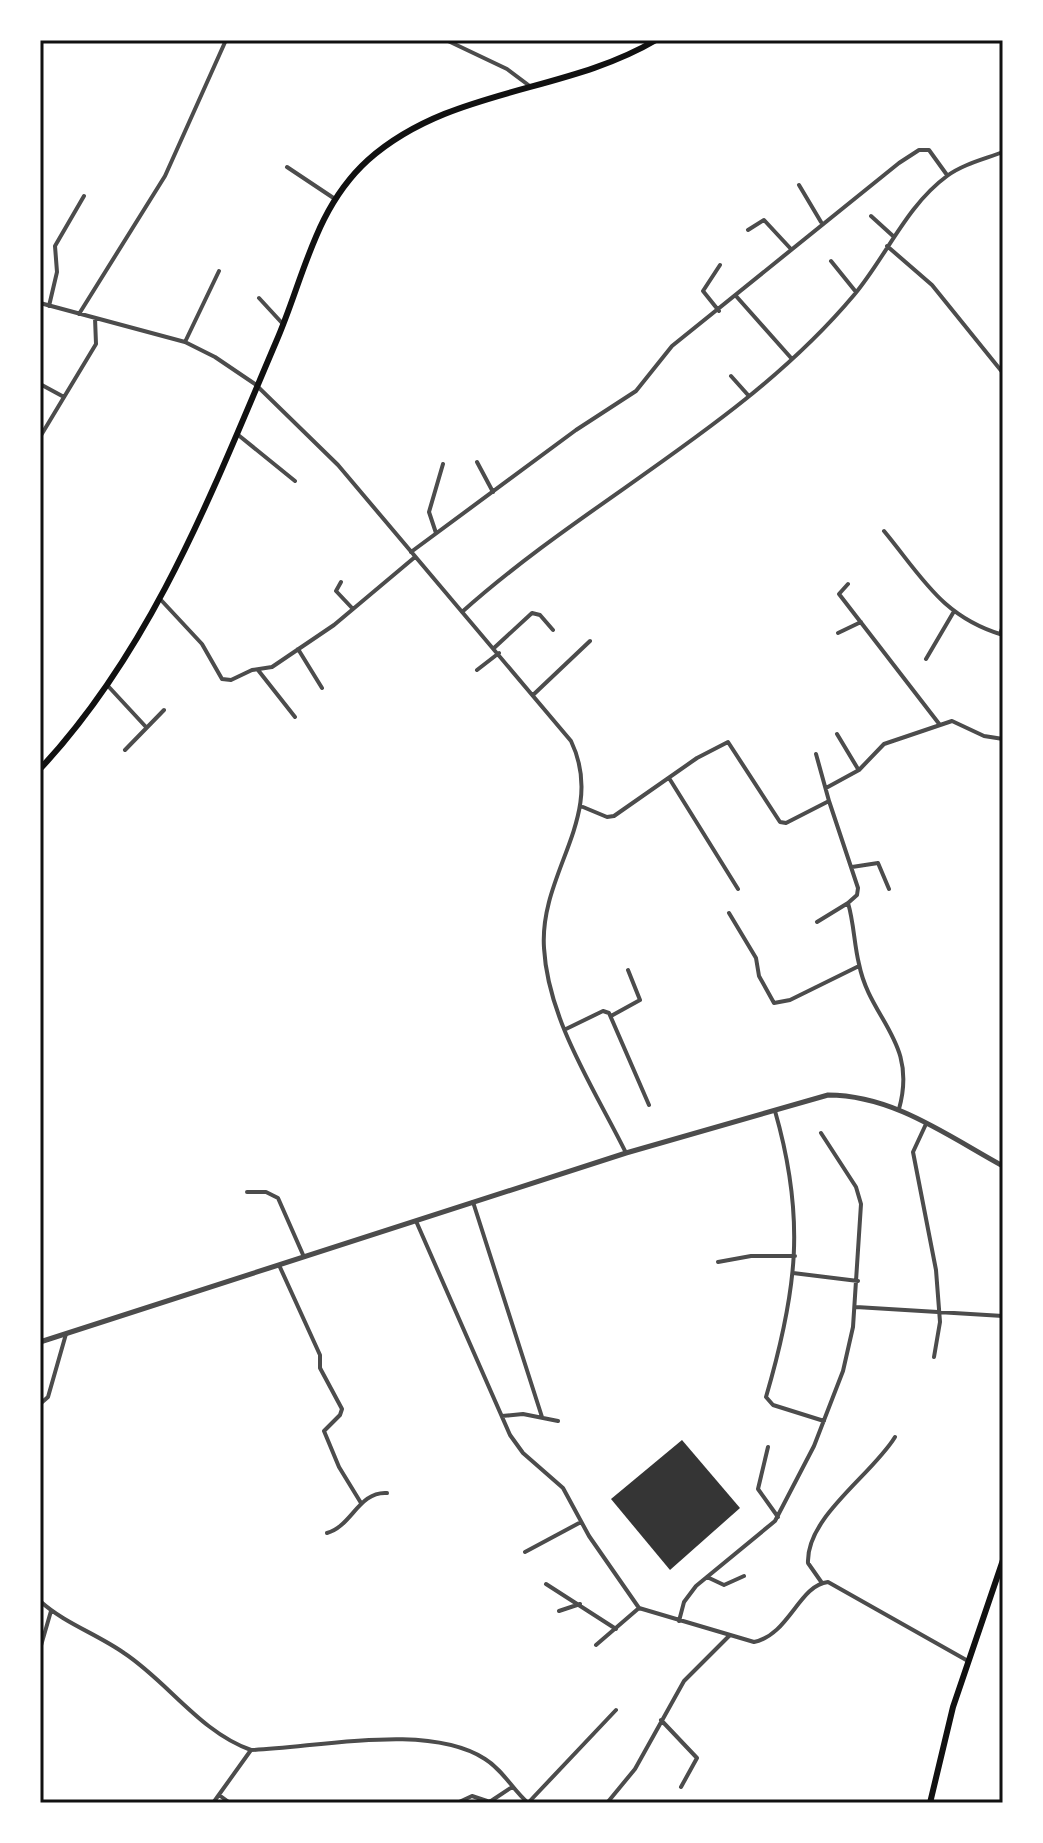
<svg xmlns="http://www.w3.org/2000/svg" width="1043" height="1843" viewBox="0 0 1043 1843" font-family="Ubuntu,sans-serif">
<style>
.building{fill:#353535}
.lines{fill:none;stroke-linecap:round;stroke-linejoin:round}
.minor{stroke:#4c4c4c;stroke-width:4}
.tertiary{stroke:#4c4c4c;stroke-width:5}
.primary{stroke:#111;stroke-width:6}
.trunk{stroke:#111;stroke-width:6}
.neatline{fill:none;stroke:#111;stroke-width:3}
</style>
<rect width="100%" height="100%" fill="#fff"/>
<path class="building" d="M 682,1440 L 740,1508 L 670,1570 L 611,1499 Z"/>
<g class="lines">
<path class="minor" d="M 446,40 L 507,69 L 531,87
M 287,167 L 335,199
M 799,185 L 821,222
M 871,216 L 893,236
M 748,230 L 764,220 L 790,248
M 887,246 L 932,285 L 1003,373
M 831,261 L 856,292
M 736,296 L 792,359
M 259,298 L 282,323
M 40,303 L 185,342 L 215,357 L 255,384 L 338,465 L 571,741 C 607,816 539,872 544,948 C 548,1020 595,1090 626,1153
M 49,306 L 57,272 L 55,246 L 84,196
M 719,311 L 703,291 L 720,265
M 79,314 L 165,176 L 226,40
M 185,342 L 219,271
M 731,376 L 748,395
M 40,384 L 64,397
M 237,434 L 295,481
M 40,437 L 96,344 L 95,318
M 477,462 L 493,492
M 884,531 C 922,577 942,617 1003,635
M 436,533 L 429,512 L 443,464
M 411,552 L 576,430 L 636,391 L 672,346 L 899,163 L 919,150 L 929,150 L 947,175
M 341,582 L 336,591 L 353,609
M 848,584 L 839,594 L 940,725
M 1002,593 L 1003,595
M 161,600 L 202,644 L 222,679 L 231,680 L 252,670 L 272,667 L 334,625 L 415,557
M 462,612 C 587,500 745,425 854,295 C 886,257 906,206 947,176 C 963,164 985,159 1003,152
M 838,633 L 861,622
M 1000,634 L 1003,626
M 494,648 L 532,613 L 540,615 L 553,630
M 298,649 L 322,688
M 926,659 L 953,613
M 258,670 L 295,717
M 477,670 L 499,653
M 108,686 L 146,727
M 533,695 L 590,641
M 837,734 L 858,769
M 125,750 L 164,710
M 816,754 L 829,801
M 669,778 L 738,889
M 826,788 L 859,770 L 884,744 L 952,721 L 984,736 L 1003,739
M 583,807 L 607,817 L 614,816 L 697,758 L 728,742 L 780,822 L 786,823 L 829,801 L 858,888 L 857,895 L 848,903 C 854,923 854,944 859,964 C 870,1020 918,1041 899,1109
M 852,867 L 878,863 L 889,889
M 729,913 L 756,958 L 759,976 L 774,1003 L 790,1000 L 859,966
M 817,922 L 848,903
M 611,1016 L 640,1000 L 628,970
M 566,1029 L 603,1011 L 609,1013 L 649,1105
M 775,1111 C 806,1219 797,1291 766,1397 L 773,1405 L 824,1421
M 926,1124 L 913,1152 L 936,1270 L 940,1322 L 934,1357
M 247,1192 L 266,1192 L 278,1198 L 304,1257
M 473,1202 L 542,1417
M 416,1221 L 510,1435 L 523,1453 L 563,1488 L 589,1536 L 639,1608 L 754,1642 C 789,1635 799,1585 828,1582 L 968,1661
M 718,1262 L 751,1256 L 795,1256
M 279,1265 L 320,1355 L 320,1368 L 342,1409 L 340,1415 L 324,1431 L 339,1467 L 361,1503
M 793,1273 L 858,1281
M 856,1307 L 1003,1316
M 40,1404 L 48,1397 L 66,1334
M 502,1416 L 523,1414 L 558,1421
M 768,1447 L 758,1489 L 778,1517
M 327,1533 C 351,1527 359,1491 387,1493
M 525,1552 L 581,1522
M 707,1577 L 724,1585 L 744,1576
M 822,1583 L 808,1563 C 806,1517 872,1475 895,1437
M 546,1584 L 616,1629
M 40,1601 C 64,1623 97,1634 124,1653 C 168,1682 200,1732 251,1750 C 316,1748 427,1722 485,1759 C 503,1770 512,1789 528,1803
M 559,1611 L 580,1604
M 679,1621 L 684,1602 L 696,1586 L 775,1521 L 814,1446 L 843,1371 L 853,1327 L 861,1204 L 856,1187 L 821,1133
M 596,1645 L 639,1608
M 40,1649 L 51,1611
M 661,1720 L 697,1758 L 681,1787
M 219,1795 L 230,1803
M 213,1803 L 251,1750
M 457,1803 L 472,1796 L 490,1802
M 488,1803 L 512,1787
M 528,1803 L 616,1710
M 607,1803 L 635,1769 L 684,1681 L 729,1636"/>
<path class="tertiary" d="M 40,1342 L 626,1153 L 828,1095 C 893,1095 948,1136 1003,1166"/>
<path class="primary" d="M 930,1803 L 953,1707 L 1003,1560"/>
<path class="trunk" d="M 40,769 C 153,648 212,492 276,342 C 304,278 314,209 368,160 C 450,87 565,94 656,40"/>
</g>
<rect width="1043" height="1843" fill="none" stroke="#ffffff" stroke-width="84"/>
<rect x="42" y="42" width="959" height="1759" class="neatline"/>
</svg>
